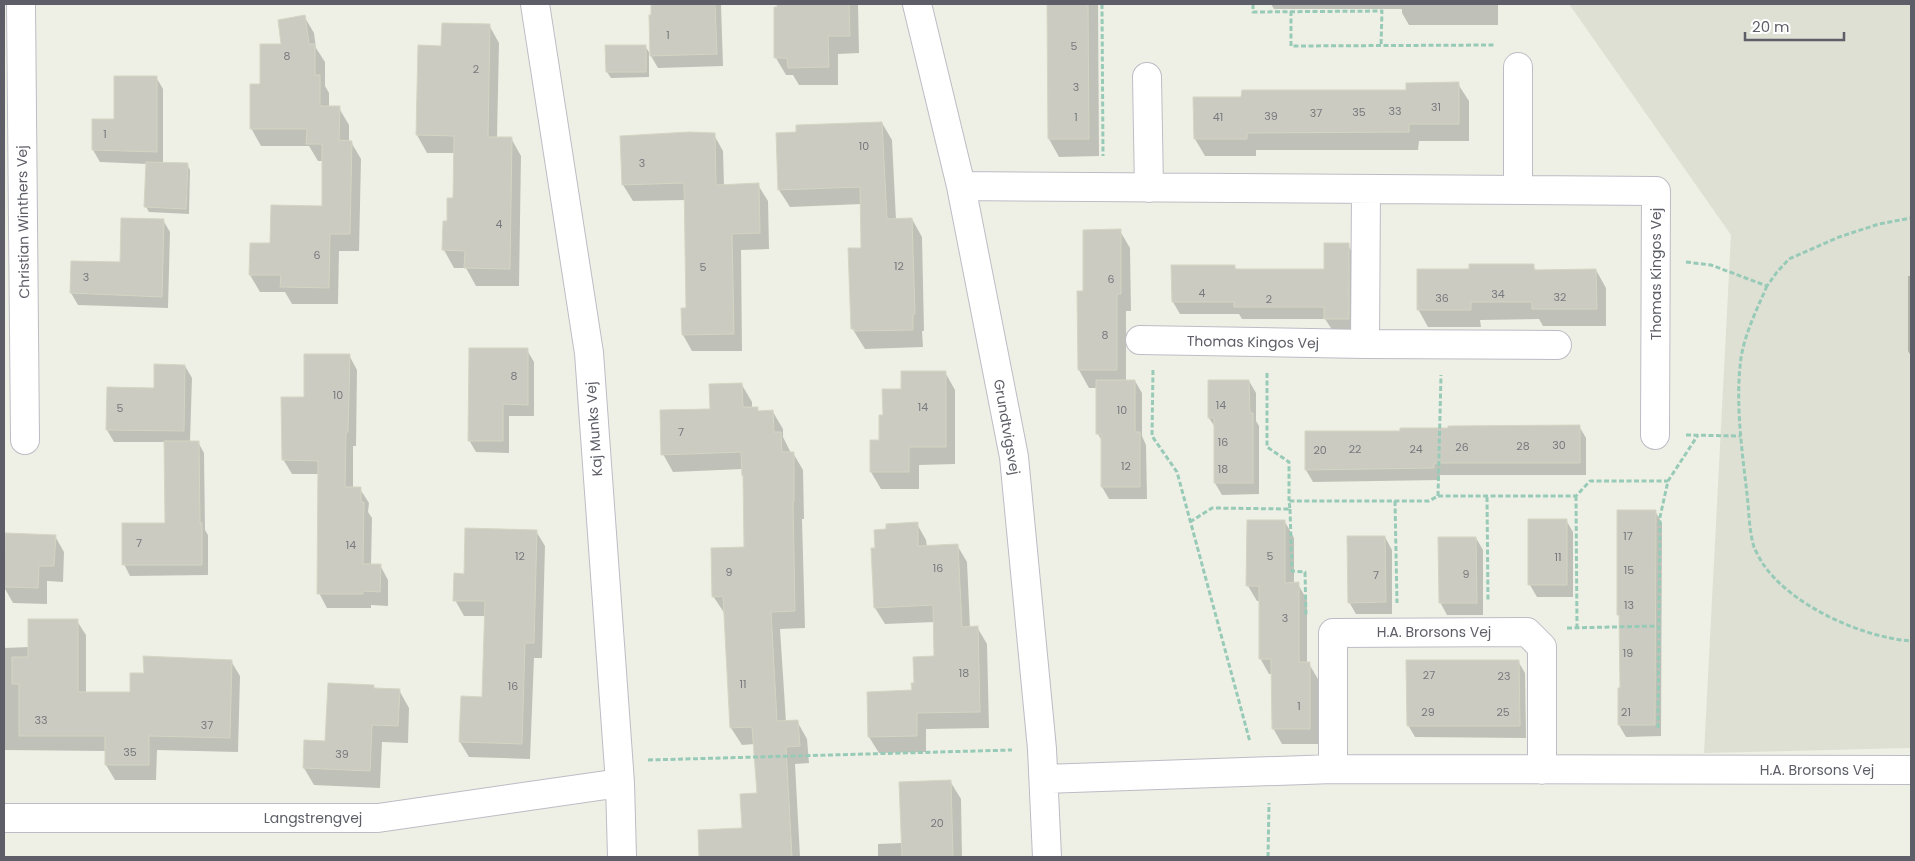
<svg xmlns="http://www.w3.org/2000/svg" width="1915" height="861" viewBox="0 0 1915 861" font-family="Poppins,sans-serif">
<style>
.education{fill:#dfe0d4}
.shadow{fill:#0003}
.building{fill:#cbcbc2;stroke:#d5d5c3}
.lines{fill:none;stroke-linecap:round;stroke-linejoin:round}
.minor-casing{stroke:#bcbcc5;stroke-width:30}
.path{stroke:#98cab8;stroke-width:3;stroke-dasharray:5 2.5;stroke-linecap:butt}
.minor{stroke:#fff;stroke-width:28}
.labels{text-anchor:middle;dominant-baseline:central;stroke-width:4;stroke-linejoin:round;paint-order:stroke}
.number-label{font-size:11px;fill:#78797e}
.street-label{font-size:14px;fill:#5d5e67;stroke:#fff}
</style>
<rect width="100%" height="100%" fill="#eff0e5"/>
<path class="education" d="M 1569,4 L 1911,4 L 1911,748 L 1704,753 L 1731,235 Z"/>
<path class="shadow" d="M 652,4 L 721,4 L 723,66 L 658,68 L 651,56 Z
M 778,4 L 858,4 L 859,53 L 838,54 L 838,85 L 799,85 L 793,75 L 786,75 L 776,58 Z
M 1048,4 L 1098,4 L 1099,156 L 1059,157 L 1049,139 Z
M 1271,4 L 1498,4 L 1498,25 L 1409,25 L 1402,13 L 1402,9 L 1274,9 Z
M 304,16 L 314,33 L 316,48 L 325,62 L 325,86 L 329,93 L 329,108 L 339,108 L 349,125 L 349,142 L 351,142 L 361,159 L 359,251 L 339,251 L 338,304 L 292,304 L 285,292 L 260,292 L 250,275 L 271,245 L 323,208 L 323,161 L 318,161 L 309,146 L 261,146 L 251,128 L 262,85 L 283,45 Z
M 489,25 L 499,43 L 497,138 L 511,138 L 521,156 L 519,286 L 476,286 L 466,268 L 454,268 L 444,250 L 444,222 L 448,222 L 454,199 L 455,153 L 427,153 L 417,135 L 442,47 Z
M 645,46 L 649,52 L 649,77 L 611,78 L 607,72 Z
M 156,77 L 163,89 L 163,164 L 187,164 L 190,170 L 189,214 L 149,212 L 146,207 L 147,164 L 100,162 L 93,150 Z
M 1458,84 L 1469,101 L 1469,141 L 1419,141 L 1418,150 L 1256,150 L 1256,156 L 1205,156 L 1195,139 L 1243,98 L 1407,91 Z
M 882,123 L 892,140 L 896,220 L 912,219 L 922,237 L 924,331 L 922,331 L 923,347 L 865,349 L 852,328 L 863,249 L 862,204 L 790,207 L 779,190 L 798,133 Z
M 714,135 L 723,151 L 724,186 L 758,185 L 768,201 L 769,249 L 741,250 L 742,351 L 692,351 L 683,335 L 688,309 L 686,200 L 633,201 L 623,185 L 622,137 Z
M 163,220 L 170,232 L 168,308 L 78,305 L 71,293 L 122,263 Z
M 1120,231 L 1130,248 L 1131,311 L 1126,311 L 1126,381 L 1135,381 L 1142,393 L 1142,436 L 1146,445 L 1147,499 L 1109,499 L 1102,487 L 1102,441 L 1098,434 L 1097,388 L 1089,388 L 1079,370 L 1078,292 L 1084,292 Z
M 1348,245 L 1355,257 L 1355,331 L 1333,331 L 1325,319 L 1242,319 L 1239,314 L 1180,314 L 1173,302 L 1173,266 L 1234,266 L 1237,270 L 1325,270 Z
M 1533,265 L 1536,271 L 1596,270 L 1606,288 L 1606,326 L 1543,326 L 1539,319 L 1480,320 L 1481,327 L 1428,327 L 1418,309 L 1470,270 Z
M 1908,276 L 1911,276 L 1911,356 L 1908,351 Z
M 527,350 L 534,362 L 534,416 L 509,416 L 509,453 L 476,452 L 469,440 Z
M 349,355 L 357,370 L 356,446 L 353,446 L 353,489 L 360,489 L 369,503 L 368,512 L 372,518 L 371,565 L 380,565 L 388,580 L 388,606 L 371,605 L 371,608 L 327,608 L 319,593 L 320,474 L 292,474 L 283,459 L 305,399 Z
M 185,366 L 192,378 L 190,442 L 198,442 L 204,453 L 205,530 L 208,535 L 208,575 L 130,576 L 124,564 L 166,524 L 166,442 L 114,442 L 107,430 Z
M 945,372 L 955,390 L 955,464 L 919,465 L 919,489 L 881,489 L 871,472 L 880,441 L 884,416 L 903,390 Z
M 1249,381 L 1256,393 L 1256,421 L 1259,426 L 1259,494 L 1222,495 L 1215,483 L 1215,427 L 1209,418 Z
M 742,385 L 752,402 L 752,408 L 757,408 L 759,412 L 773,412 L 783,429 L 783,437 L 791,453 L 793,453 L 803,470 L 804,519 L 802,519 L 805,628 L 780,629 L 786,722 L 797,721 L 807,739 L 809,763 L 795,764 L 800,857 L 700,857 L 699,832 L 743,830 L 758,794 L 755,744 L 742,745 L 731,728 L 725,614 L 713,596 L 746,548 L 743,469 L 673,472 L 663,454 Z
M 1579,426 L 1586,438 L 1586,475 L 1440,475 L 1440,480 L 1313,482 L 1306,470 L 1401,432 Z
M 1655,511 L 1662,523 L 1661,736 L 1626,737 L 1619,725 L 1622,689 L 1621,619 L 1619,615 Z
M 1530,520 L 1566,520 L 1573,532 L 1573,597 L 1537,597 L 1530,585 Z
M 1285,522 L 1294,538 L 1294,584 L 1298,584 L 1307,600 L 1307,664 L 1309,664 L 1318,679 L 1318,744 L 1282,744 L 1273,728 L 1273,674 L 1269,674 L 1260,658 L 1260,601 L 1257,601 L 1248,586 Z
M 917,524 L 926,540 L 927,547 L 957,545 L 967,562 L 970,628 L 977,627 L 987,644 L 989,728 L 926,729 L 926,752 L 879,753 L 869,737 L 913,691 L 916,685 L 936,657 L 935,622 L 885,624 L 875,608 L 876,549 L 887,530 Z
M 536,531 L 545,546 L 542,658 L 534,658 L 530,759 L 469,757 L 460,742 L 483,698 L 486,616 L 464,616 L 455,600 L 465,575 Z
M 4,535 L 55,536 L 64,552 L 63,582 L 47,581 L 47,604 L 13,603 L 4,587 Z
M 1385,537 L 1392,550 L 1392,614 L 1356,614 L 1349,602 Z
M 1476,538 L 1483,550 L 1483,615 L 1447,615 L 1440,602 Z
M 77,621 L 86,635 L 86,693 L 131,693 L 145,675 L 231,661 L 240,676 L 238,752 L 157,750 L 156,780 L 115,780 L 106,765 L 106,751 L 4,750 L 4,648 L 29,647 Z
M 1518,661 L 1525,673 L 1526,738 L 1415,737 L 1408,725 Z
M 375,689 L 399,690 L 409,708 L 408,743 L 382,742 L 380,788 L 314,785 L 304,768 Z
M 950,781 L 961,799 L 962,857 L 878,857 L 878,844 L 903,843 Z"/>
<path class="building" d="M 651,4 L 715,4 L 717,54 L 650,56 L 649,15 L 651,15 Z
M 777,4 L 849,4 L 850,36 L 828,36 L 829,67 L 788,68 L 787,58 L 774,58 L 774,7 L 777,7 Z
M 1047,4 L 1088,4 L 1089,139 L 1048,139 Z
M 305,15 L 309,44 L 315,44 L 315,75 L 320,75 L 320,106 L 340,106 L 339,140 L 352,141 L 350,234 L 330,234 L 329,288 L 280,287 L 281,275 L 249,275 L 250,243 L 270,243 L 271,205 L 322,206 L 322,144 L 306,144 L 307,129 L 250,129 L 250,84 L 260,84 L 260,44 L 281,44 L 278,20 Z
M 442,23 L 490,24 L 488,137 L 512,137 L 510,269 L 464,268 L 465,251 L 442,250 L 443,221 L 447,221 L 447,198 L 453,198 L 454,136 L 416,135 L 418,45 L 441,46 Z
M 605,45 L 646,45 L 646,72 L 606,72 Z
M 114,76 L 157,76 L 157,152 L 92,150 L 92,119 L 114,119 Z
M 1459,82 L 1459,124 L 1409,124 L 1409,132 L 1247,133 L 1247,139 L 1194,139 L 1193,97 L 1241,97 L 1242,90 L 1406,90 L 1406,83 Z
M 882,122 L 887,219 L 912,218 L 915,314 L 913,314 L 913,330 L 854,331 L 854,329 L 851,329 L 848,248 L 861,248 L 860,187 L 778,190 L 776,133 L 796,132 L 796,125 Z
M 689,132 L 715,133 L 716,185 L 759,183 L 760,233 L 732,234 L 734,334 L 682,335 L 681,308 L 686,308 L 684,183 L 622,185 L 620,136 Z
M 146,162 L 188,163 L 186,209 L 144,207 Z
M 121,218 L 164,219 L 162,297 L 70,293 L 71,261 L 120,262 Z
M 1121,229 L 1121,294 L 1117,294 L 1117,370 L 1078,370 L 1077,291 L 1083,291 L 1083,230 Z
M 1324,243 L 1349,243 L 1349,319 L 1324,319 L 1324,307 L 1234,307 L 1234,302 L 1172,302 L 1171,265 L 1235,265 L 1235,269 L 1324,269 Z
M 1469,264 L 1534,264 L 1534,270 L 1596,269 L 1597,309 L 1532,309 L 1532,302 L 1471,302 L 1471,310 L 1417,310 L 1417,269 L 1469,269 Z
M 469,348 L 528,348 L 528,405 L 503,404 L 503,441 L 468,441 Z
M 304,354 L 350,354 L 348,432 L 346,432 L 345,487 L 361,487 L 361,502 L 364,502 L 363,564 L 381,564 L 380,592 L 363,591 L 363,594 L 317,594 L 318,461 L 282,460 L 281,397 L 304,397 Z
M 154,364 L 185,365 L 184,431 L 106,430 L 107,387 L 154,388 Z
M 901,371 L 946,371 L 946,447 L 909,447 L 909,472 L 870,472 L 870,440 L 879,440 L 879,415 L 883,415 L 882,389 L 901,389 Z
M 1096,380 L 1135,380 L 1135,432 L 1140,432 L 1140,487 L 1101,487 L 1101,434 L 1096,434 Z
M 1208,380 L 1249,380 L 1250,413 L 1253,413 L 1253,483 L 1214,483 L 1214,418 L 1208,418 Z
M 742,383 L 743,407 L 758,407 L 758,411 L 773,410 L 774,432 L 781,432 L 782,452 L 794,452 L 794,502 L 793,502 L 795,611 L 771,612 L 777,721 L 798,720 L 800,746 L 786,747 L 792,857 L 699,857 L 698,830 L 742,828 L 740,794 L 757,793 L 752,727 L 730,728 L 723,596 L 712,597 L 711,548 L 744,547 L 743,475 L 742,476 L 741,452 L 661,455 L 660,410 L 710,409 L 709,384 Z
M 1580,425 L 1580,463 L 1434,463 L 1434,468 L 1305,470 L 1305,431 L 1400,431 L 1400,428 L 1448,428 L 1448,426 Z
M 164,441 L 199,441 L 200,523 L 202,523 L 202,565 L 122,565 L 122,523 L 165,523 Z
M 1617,510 L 1656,510 L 1655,725 L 1618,725 L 1618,688 L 1620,688 L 1619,615 L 1617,615 Z
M 1528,519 L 1567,519 L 1567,585 L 1528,585 Z
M 1247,520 L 1285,520 L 1285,583 L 1299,582 L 1299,662 L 1310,662 L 1310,729 L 1272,729 L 1271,659 L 1259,659 L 1259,586 L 1246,586 Z
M 918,522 L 918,546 L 958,544 L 962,627 L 978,626 L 980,712 L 917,713 L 917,736 L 868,737 L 867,692 L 912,690 L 911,683 L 914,683 L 913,657 L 934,656 L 933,605 L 874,608 L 871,548 L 875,548 L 874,530 L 886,529 L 886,524 Z
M 465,528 L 537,530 L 534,643 L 525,643 L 522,744 L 459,742 L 461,696 L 482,697 L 485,601 L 453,601 L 454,573 L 464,574 Z
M 5,533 L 56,535 L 54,566 L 39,566 L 38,588 L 4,587 Z
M 1347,536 L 1385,536 L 1386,602 L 1348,603 Z
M 1438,537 L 1476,537 L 1477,603 L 1439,603 Z
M 28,619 L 78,619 L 78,692 L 130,692 L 130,673 L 144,673 L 143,656 L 232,660 L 230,738 L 149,736 L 149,765 L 105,765 L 105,736 L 19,736 L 19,684 L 12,684 L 12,657 L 28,657 Z
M 1406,660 L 1519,660 L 1520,726 L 1407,726 Z
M 328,683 L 374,685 L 374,688 L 400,689 L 398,726 L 372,725 L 370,771 L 303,768 L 304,740 L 325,741 Z
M 951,780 L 953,857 L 902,857 L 899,782 Z"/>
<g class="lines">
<defs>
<path id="minor" d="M 21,4 L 25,440
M 535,4 L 589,353 L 620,783 L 622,857
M 917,4 L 961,186 L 1014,457 L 1042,749 L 1047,857
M 1518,67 L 1518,190
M 1147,77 L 1149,188
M 961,186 L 1656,191 L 1655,435
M 1140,340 L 1365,344 L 1557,345
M 1365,344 L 1366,189
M 1333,769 L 1333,633 L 1527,632 L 1542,647 L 1542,770
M 1044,779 L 1333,769 L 1911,770
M 4,818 L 378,818 L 620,783"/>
</defs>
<use href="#minor" class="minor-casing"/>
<path class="path" d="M 1102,4 L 1103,156
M 1253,4 L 1253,12 L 1382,11 L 1381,46
M 1291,11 L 1291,46 L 1496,45
M 1686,262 L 1711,265 L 1767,286 L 1777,272 L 1789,259 L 1839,237 L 1879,224 L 1911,218
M 1767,286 C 1757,309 1745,333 1741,358 C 1735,401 1742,451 1747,494 C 1749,511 1749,531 1754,547 C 1756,552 1760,559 1763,564 C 1792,606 1861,637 1911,641
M 1153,370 L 1152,436 L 1177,472 L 1250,742
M 1267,373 L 1267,447 L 1289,462 L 1289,501
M 1686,435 L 1741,436
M 1438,496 L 1441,375
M 1576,496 L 1577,627
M 1487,497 L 1488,601
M 1395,501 L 1397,603
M 1290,509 L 1292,571 L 1305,572 L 1306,616
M 1190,522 L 1212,508 L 1290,509 L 1289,501 L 1429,501 L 1438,496 L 1576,496 L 1590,481 L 1668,481
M 1567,628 L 1658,626
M 1658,728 L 1660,517 L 1668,481 L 1698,435
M 648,760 L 1012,750
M 1268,857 L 1269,803"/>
<use href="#minor" class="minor"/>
</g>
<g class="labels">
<g class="number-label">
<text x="668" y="35">1</text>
<text x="1074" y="46">5</text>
<text x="287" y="56">8</text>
<text x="476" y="69">2</text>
<text x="1076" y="87">3</text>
<text x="1436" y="107">31</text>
<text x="1395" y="111">33</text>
<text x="1359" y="112">35</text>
<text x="1316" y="113">37</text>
<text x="1271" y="116">39</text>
<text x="1076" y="117">1</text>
<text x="1218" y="117">41</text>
<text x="105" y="134">1</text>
<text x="864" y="146">10</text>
<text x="642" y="163">3</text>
<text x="499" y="224">4</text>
<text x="317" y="255">6</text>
<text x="899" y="266">12</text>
<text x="703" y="267">5</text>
<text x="86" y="277">3</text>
<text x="1111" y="279">6</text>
<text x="1202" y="293">4</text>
<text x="1498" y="294">34</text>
<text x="1560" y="297">32</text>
<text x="1442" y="298">36</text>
<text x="1269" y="299">2</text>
<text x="1105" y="335">8</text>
<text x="514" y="376">8</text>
<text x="338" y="395">10</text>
<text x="1221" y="405">14</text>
<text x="923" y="407">14</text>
<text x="120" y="408">5</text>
<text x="1122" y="410">10</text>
<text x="681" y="432">7</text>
<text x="1223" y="442">16</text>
<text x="1559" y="445">30</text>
<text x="1523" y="446">28</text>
<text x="1462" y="447">26</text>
<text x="1355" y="449">22</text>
<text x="1416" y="449">24</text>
<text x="1320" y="450">20</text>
<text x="1126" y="466">12</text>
<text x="1223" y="469">18</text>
<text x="1628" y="536">17</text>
<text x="139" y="543">7</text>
<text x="351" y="545">14</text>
<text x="520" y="556">12</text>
<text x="1270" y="556">5</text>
<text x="1558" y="557">11</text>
<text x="938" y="568">16</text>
<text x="1629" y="570">15</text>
<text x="729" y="572">9</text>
<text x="1466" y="574">9</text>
<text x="1376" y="575">7</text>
<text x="1629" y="605">13</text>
<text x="1285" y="618">3</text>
<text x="1628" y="653">19</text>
<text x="964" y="673">18</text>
<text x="1429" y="675">27</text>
<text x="1504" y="676">23</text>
<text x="743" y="684">11</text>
<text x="513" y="686">16</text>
<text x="1299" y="706">1</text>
<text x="1428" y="712">29</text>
<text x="1503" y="712">25</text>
<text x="1626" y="712">21</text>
<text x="41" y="720">33</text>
<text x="207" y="725">37</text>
<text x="130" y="752">35</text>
<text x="342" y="754">39</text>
<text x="937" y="823">20</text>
</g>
<g class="street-label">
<text transform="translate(23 222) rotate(-91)">Christian Winthers Vej</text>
<text transform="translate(1656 274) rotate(-90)">Thomas Kingos Vej</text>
<text transform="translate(1253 342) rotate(1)">Thomas Kingos Vej</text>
<text transform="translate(1007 427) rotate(80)">Grundtvigsvej</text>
<text transform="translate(594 429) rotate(-94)">Kaj Munks Vej</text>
<text x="1434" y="632">H.A. Brorsons Vej</text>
<text x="1817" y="770">H.A. Brorsons Vej</text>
<text x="313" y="818">Langstrengvej</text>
</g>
</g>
<rect width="1915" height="861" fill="none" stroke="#5d5e67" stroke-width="10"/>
<path d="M1745 32v8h99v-8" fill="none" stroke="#5d5e67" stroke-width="2.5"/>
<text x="1752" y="32" font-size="15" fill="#5d5e67" stroke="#ffffff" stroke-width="4" paint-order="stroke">20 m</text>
</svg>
